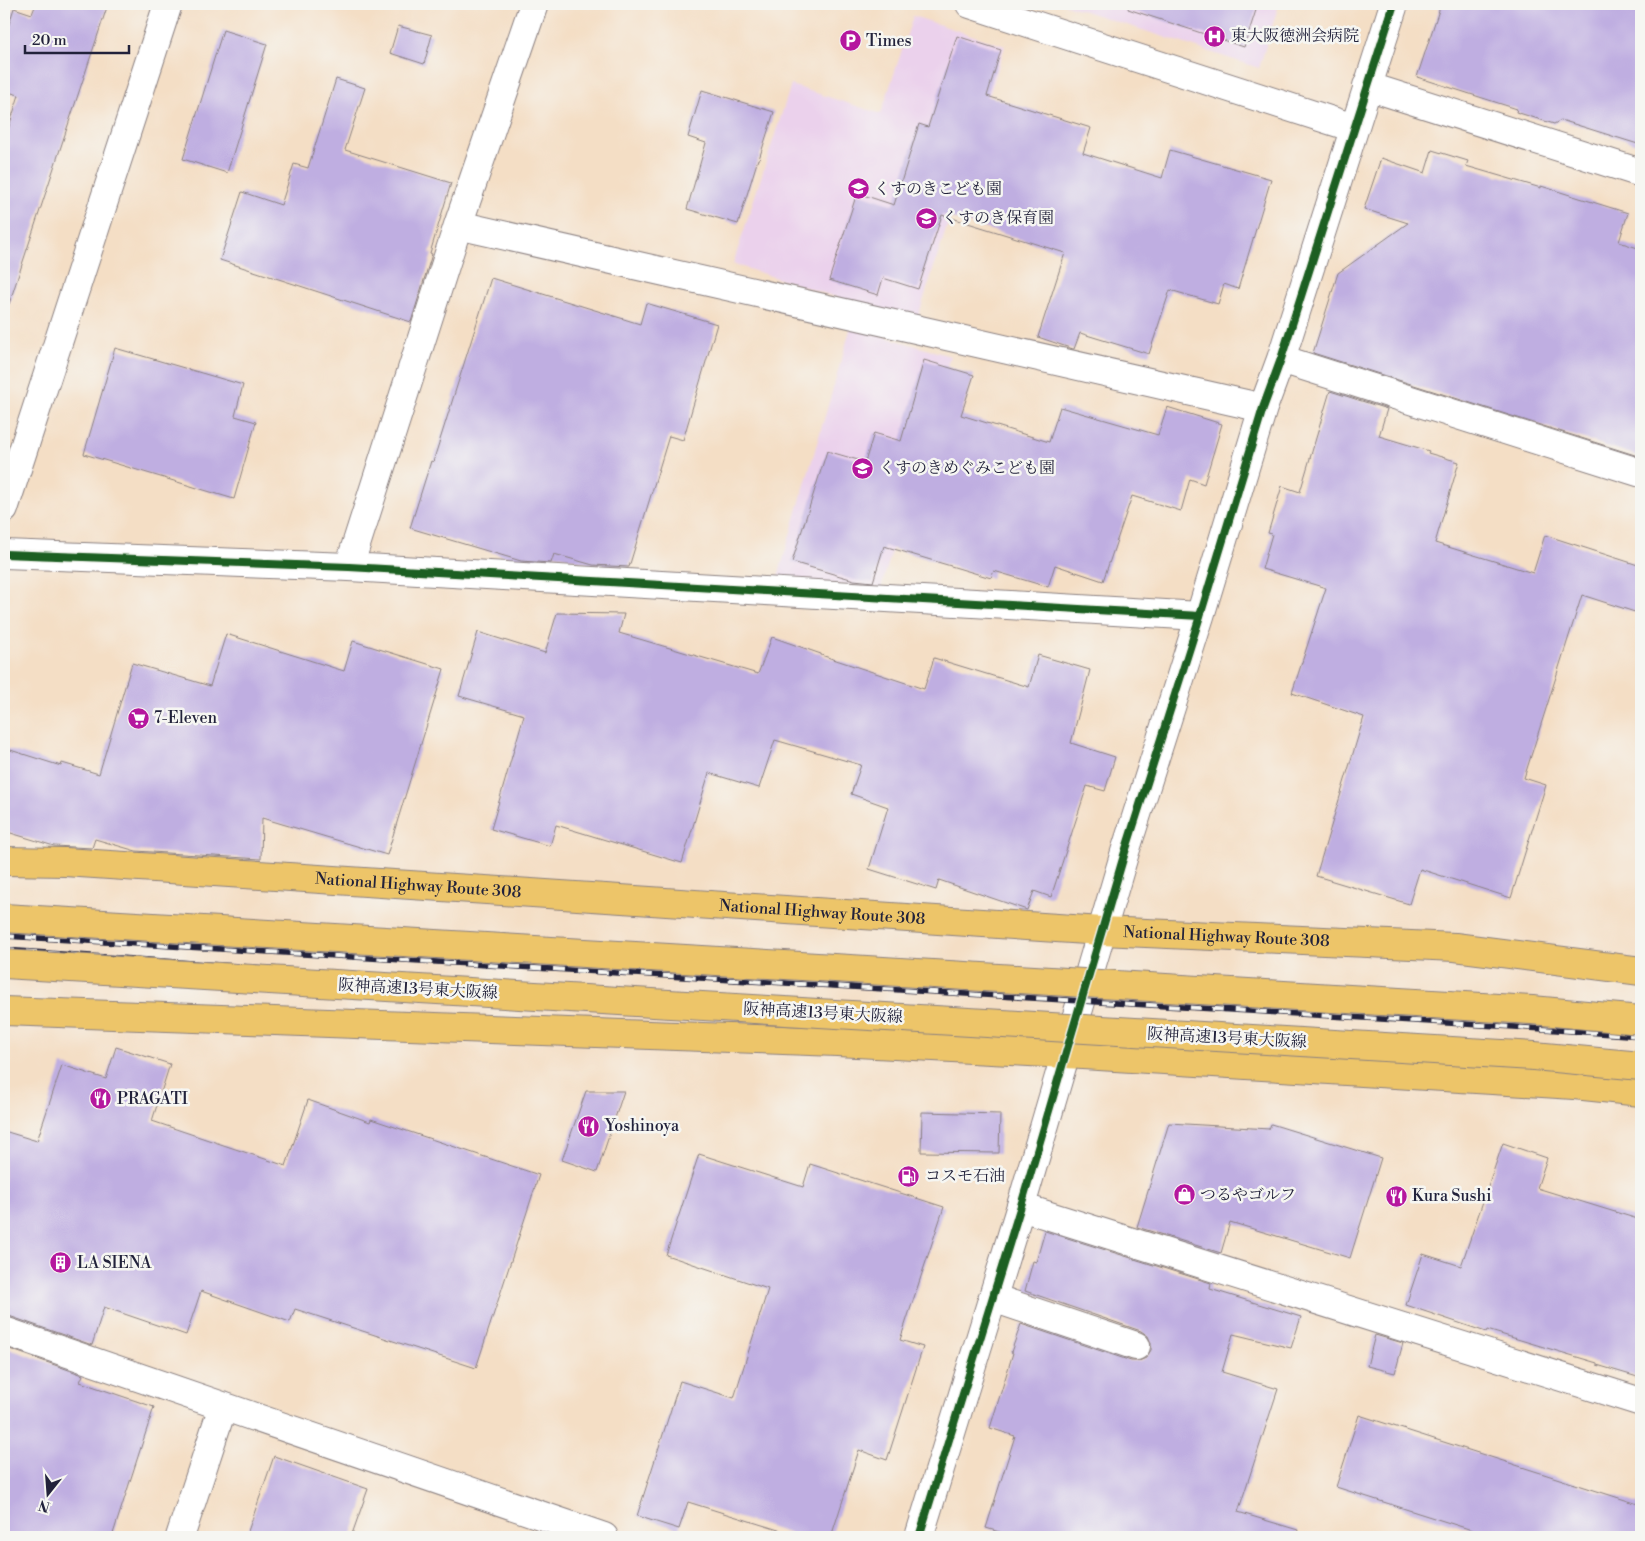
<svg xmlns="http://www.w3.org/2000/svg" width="1645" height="1541" viewBox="0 0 1645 1541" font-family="'Libre Bodoni','Noto Serif JP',serif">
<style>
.built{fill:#ebd1ec}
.building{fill:#bfaee1}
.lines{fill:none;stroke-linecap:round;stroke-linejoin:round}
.minor-casing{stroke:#8b8080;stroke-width:30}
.highway-casing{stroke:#8b8080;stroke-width:30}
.minor{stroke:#fff;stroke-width:28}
.highway{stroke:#edc569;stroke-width:28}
.rail-casing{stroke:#22223b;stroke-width:5.5}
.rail{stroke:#f6f6f2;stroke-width:4;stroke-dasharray:11;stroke-linecap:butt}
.highway-bridge-casing{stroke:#8b8080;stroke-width:30;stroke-linecap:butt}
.highway-bridge{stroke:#edc569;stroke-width:28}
.cycleway-casing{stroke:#f6f6f2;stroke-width:11}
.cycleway{stroke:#1b5e20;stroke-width:8}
.labels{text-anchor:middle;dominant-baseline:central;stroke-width:5;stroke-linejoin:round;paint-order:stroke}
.poi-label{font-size:16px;fill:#22223b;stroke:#f6f6f2;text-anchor:start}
.street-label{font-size:16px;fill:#22223b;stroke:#f6f6f2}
</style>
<rect width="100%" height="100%" fill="#f6f6f2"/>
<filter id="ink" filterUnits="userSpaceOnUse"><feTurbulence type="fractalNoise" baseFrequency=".02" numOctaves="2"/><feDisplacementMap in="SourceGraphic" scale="10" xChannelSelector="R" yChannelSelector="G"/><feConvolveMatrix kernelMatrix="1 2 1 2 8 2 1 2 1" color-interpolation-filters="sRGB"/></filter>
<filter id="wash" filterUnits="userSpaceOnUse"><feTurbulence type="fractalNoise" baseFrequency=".0096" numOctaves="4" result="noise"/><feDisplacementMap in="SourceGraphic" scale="20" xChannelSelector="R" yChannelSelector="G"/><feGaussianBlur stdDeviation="1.12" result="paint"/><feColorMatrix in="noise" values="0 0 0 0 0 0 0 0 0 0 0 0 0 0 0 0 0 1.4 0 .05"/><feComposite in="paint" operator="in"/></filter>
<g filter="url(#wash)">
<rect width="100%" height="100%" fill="#f4dec5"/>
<path class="built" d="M 1063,4 L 1279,4 L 1259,68 Z
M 913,16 L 1005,46 L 916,323 L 733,264 L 791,85 L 881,114 Z
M 851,327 L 950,356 L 881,588 L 777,580 Z"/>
<g id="blocks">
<path class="building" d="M 36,4 L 108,4 L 9,304 L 4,303 L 4,142 L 19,95 L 4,91 L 4,40 L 14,8 L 32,14 Z
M 1129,4 L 1258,4 L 1244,47 L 1128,9 Z
M 1441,4 L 1641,4 L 1641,145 L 1561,120 L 1554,124 L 1516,112 L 1517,109 L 1417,77 Z
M 398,26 L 432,35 L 424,64 L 390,53 Z
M 223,30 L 267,44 L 227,173 L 183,159 Z
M 957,36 L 1001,50 L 987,96 L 1091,128 L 1083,153 L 1162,178 L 1170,150 L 1271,179 L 1238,289 L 1224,284 L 1218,304 L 1170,290 L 1149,354 L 1080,333 L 1074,349 L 1073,349 L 1038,337 L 1065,253 L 942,215 L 918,289 L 883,278 L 878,295 L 829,280 L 857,193 L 894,205 L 919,124 L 928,127 Z
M 336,79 L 365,88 L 345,150 L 451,183 L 430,253 L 432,254 L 411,322 L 220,260 L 242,192 L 281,205 L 294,164 L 308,168 Z
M 702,90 L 774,112 L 759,159 L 758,159 L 738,224 L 687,209 L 706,143 L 688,137 Z
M 1432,150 L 1468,161 L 1466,166 L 1541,188 L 1541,186 L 1628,213 L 1619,242 L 1641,249 L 1641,457 L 1313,353 L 1338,273 L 1408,223 L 1364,209 L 1381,158 L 1425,173 Z
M 491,278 L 640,324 L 646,303 L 717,324 L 683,440 L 669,436 L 629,567 L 593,565 L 554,554 L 551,563 L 521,561 L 410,528 L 431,461 L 433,462 Z
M 115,348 L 243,385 L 235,416 L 256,422 L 234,499 L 84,454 Z
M 924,360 L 974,375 L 961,415 L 1049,442 L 1060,407 L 1158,435 L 1167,407 L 1222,424 L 1204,484 L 1190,479 L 1181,511 L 1132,496 L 1103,581 L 1055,565 L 1048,587 L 994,571 L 991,578 L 884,546 L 873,582 L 854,580 L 792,562 L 827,451 L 865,462 L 874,433 L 901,441 Z
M 1330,391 L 1387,409 L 1379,436 L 1429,451 L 1428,453 L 1459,462 L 1435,543 L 1533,573 L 1545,535 L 1641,566 L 1641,614 L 1582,595 L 1524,778 L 1546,785 L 1511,898 L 1420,869 L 1409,904 L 1316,876 L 1364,717 L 1292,693 L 1326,588 L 1262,569 L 1272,534 L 1268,533 L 1282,486 L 1300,492 Z
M 557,613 L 624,614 L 619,633 L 758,674 L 772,637 L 821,654 L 821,655 L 924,689 L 934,658 L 1029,687 L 1038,655 L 1090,670 L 1071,743 L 1115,757 L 1105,791 L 1087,786 L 1051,897 L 1034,891 L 1027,910 L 939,880 L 936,890 L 869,869 L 888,807 L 851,794 L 861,765 L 775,740 L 759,788 L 709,773 L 682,863 L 556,825 L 550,846 L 491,829 L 524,715 L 459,696 L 478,632 L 545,653 Z
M 226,634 L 344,671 L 353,641 L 444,669 L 387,855 L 262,818 L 261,859 L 136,851 L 95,839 L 92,848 L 54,846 L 4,831 L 4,748 L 61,766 L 62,763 L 99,774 L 132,663 L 210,686 Z
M 116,1047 L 170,1064 L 152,1121 L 286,1166 L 308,1100 L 370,1122 L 371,1119 L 539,1175 L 476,1368 L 295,1309 L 290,1322 L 201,1291 L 186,1335 L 104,1307 L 92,1345 L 9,1316 L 4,1316 L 4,1131 L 37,1141 L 62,1065 L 106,1079 Z
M 586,1091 L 624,1091 L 597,1172 L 562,1160 Z
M 922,1112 L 1000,1114 L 999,1153 L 921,1152 Z
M 1169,1123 L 1269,1129 L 1271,1124 L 1381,1158 L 1350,1258 L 1230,1222 L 1221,1253 L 1137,1227 Z
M 1503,1143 L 1547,1158 L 1537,1188 L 1641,1220 L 1641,1378 L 1597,1365 L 1597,1363 L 1487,1330 L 1486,1332 L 1406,1305 L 1423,1254 L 1461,1266 Z
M 699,1154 L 803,1187 L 810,1164 L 944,1207 L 900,1340 L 923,1347 L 887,1460 L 859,1450 L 831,1537 L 801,1537 L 688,1502 L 679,1529 L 637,1516 L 680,1381 L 734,1398 L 768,1289 L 666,1255 Z
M 1045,1231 L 1211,1283 L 1210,1289 L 1301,1317 L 1291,1348 L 1233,1334 L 1222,1372 L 1278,1389 L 1238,1512 L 1298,1530 L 1297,1537 L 1016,1537 L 986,1528 L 1015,1436 L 990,1428 L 1013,1353 L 1011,1352 L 1021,1324 L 1131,1361 L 1139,1361 L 1146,1358 L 1151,1350 L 1151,1343 L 1148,1336 L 1141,1331 L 1025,1291 L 1033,1261 L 1036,1262 Z
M 1375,1335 L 1403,1343 L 1395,1373 L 1367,1366 Z
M 4,1347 L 83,1375 L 80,1382 L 154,1407 L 112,1537 L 4,1537 Z
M 1359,1415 L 1641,1505 L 1641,1537 L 1494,1537 L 1336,1487 Z
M 274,1456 L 368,1489 L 351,1537 L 246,1537 Z"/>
</g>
</g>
<g filter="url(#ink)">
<use href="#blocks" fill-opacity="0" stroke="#8b8080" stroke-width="1"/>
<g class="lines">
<defs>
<path id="minor" d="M 970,4 L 1354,128
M 1367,86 L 1641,173
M 458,225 L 1263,408
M 1281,359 L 1641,473
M 4,509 L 168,4
M 4,554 L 349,567 L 1200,616
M 349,567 L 458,225 L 534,4
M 1021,1207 L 1641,1402
M 993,1298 L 1136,1346
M 4,1331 L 604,1537
M 180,1537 L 223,1406
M 919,1537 L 1023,1199 L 1125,852 L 1200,616 L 1263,408 L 1281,359 L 1394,4"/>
<g id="highway">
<path id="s1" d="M 4,861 L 65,862 L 1102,931 L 1455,947 L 1641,971"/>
<path d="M 4,1011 L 837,1042 L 1066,1054 L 1574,1085 L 1641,1092"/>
</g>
</defs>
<use href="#minor" class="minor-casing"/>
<use href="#highway" class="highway-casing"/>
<use href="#minor" class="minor"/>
<use href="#highway" class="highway"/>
<defs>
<path id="rail" d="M 4,936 L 1514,1027 L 1641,1036
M 4,950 L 1510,1054 L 1641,1065"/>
</defs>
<use href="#rail" class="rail-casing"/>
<use href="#rail" class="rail"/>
<defs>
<path id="highway-bridge" d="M 4,918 L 1532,1010 L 1641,1020
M 4,964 L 1534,1056 L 1641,1066"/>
</defs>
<use href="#highway-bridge" class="highway-bridge-casing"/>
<use href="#highway-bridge" class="highway-bridge"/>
<defs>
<path id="cycleway" d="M 4,554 L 349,567 L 1200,616
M 919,1537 L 1023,1199 L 1125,852 L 1200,616 L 1263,408 L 1281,359 L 1394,4"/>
</defs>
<use href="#cycleway" class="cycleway-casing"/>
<use href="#cycleway" class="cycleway"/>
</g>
</g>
<defs>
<symbol id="hospital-disc" viewBox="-11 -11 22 22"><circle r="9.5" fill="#b5179e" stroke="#f6f6f2"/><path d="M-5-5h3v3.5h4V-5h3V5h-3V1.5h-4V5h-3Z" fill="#fff"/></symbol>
<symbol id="parking-disc" viewBox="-11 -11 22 22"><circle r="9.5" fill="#b5179e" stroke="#f6f6f2"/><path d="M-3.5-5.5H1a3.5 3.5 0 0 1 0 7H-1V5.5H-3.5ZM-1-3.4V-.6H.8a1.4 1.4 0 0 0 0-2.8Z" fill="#fff"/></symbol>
<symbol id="school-disc" viewBox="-11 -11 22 22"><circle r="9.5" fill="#b5179e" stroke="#f6f6f2"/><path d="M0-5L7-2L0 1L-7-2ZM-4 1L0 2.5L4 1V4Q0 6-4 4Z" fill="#fff"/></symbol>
<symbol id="supermarket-disc" viewBox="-11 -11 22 22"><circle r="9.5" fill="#b5179e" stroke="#f6f6f2"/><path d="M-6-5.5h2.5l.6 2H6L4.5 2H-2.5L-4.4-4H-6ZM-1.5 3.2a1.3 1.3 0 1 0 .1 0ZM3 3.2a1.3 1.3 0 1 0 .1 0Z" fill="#fff"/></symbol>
<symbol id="restaurant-disc" viewBox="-11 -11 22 22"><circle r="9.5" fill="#b5179e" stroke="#f6f6f2"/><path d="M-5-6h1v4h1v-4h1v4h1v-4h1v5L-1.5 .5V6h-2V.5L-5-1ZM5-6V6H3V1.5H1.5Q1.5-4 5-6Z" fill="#fff"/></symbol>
<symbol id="fuel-disc" viewBox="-11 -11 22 22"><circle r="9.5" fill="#b5179e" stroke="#f6f6f2"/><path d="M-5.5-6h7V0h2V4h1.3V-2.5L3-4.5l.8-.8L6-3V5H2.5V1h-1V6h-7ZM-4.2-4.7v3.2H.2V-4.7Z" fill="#fff"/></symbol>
<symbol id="shop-disc" viewBox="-11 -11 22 22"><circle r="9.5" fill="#b5179e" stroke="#f6f6f2"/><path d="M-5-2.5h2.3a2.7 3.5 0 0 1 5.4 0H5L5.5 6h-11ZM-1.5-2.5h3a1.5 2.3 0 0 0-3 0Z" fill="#fff"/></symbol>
<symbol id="building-disc" viewBox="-11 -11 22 22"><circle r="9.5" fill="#b5179e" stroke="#f6f6f2"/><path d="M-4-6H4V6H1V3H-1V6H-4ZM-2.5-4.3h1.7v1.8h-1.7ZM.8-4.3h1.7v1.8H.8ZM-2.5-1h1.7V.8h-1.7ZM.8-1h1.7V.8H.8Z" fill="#fff"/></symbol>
</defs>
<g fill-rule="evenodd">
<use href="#hospital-disc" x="1202" y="24" width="25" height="25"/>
<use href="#parking-disc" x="838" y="28" width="25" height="25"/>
<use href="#school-disc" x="846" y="176" width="25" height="25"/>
<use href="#school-disc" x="914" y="206" width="25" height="25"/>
<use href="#school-disc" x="850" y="456" width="25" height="25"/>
<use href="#supermarket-disc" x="126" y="706" width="25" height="25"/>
<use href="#restaurant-disc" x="88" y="1086" width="25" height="25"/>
<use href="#restaurant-disc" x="576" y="1114" width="25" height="25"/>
<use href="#fuel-disc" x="896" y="1164" width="25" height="25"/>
<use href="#shop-disc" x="1172" y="1182" width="25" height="25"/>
<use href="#restaurant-disc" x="1384" y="1184" width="25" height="25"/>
<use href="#building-disc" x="48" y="1250" width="25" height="25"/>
</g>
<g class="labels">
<g class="poi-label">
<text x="1231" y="36">東大阪徳洲会病院</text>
<text x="866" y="41">Times</text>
<text x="874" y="189">くすのきこども園</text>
<text x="942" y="218">くすのき保育園</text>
<text x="879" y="468">くすのきめぐみこども園</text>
<text x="154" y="718">7-Eleven</text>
<text x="117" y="1099">PRAGATI</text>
<text x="605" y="1126">Yoshinoya</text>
<text x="925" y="1176">コスモ石油</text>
<text x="1200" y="1195">つるやゴルフ</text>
<text x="1412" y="1196">Kura Sushi</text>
<text x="77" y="1263">LA SIENA</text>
</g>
<g class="street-label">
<text stroke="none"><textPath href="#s1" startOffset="415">National Highway Route 308</textPath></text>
<text stroke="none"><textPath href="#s1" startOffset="820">National Highway Route 308</textPath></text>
<text stroke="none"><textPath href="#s1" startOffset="1225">National Highway Route 308</textPath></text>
<text transform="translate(418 989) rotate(3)">阪神高速13号東大阪線</text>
<text transform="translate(823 1013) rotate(3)">阪神高速13号東大阪線</text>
<text transform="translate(1227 1038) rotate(3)">阪神高速13号東大阪線</text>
</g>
</g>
<rect width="1645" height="1541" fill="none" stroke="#f6f6f2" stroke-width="20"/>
<g transform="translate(48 1494) rotate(197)" stroke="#f6f6f2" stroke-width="4" paint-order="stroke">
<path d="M0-4L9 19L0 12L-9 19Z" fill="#22223b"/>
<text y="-8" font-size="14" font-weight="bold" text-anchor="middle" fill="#22223b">N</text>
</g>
<path d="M25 45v8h104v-8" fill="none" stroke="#22223b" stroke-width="2.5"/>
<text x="32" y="45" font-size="15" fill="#22223b" stroke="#f6f6f2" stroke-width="4" paint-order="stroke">20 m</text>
</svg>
